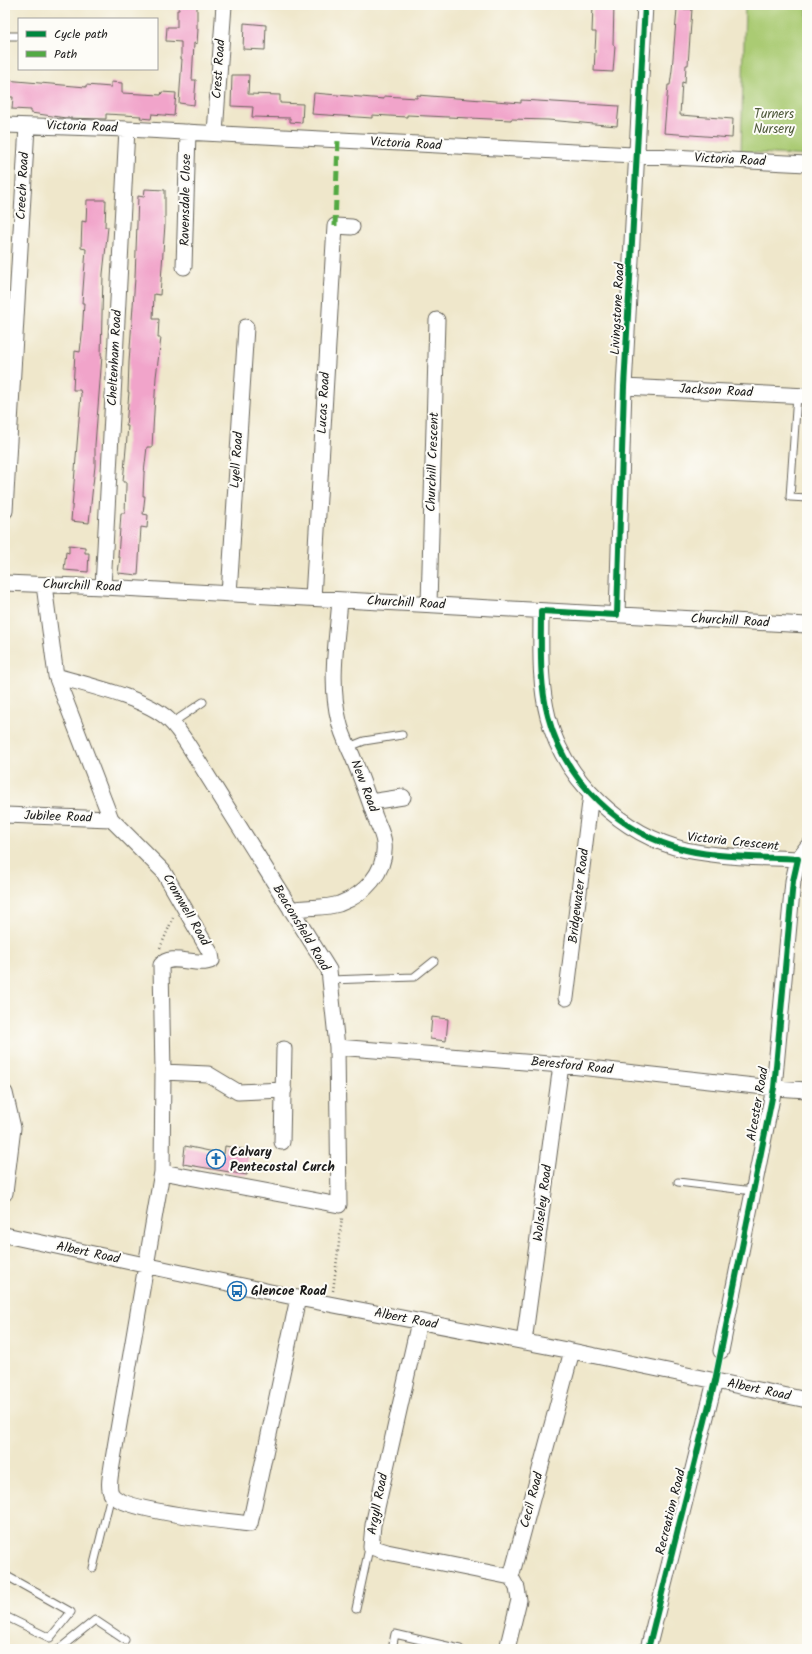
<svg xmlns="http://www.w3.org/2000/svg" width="812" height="1654" viewBox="0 0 812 1654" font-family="Kalam,sans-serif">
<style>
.green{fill:#aacb73;stroke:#637448}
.building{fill:#f1a4ca}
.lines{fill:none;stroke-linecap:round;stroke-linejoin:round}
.service-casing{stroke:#666359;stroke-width:9}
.minor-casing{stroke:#666359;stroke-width:17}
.path{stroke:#666359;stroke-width:2.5;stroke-dasharray:1 3;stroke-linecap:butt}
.service{stroke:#fff;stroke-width:7}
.minor{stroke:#fff;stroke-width:15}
.quiet{stroke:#52a943;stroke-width:5;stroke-dasharray:10 5;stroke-linecap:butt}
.cycleway-casing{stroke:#fdfcf7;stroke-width:8}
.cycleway{stroke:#00873e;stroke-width:6}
.labels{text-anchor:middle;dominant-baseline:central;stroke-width:4;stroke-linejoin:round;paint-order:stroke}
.street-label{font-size:13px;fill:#1c1c1c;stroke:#fdfcf7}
.park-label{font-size:13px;fill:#4e593a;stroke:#fdfcf7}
.poi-label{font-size:13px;font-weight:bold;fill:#1c1c1c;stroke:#fdfcf7;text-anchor:start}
</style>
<rect width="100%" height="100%" fill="#fdfcf7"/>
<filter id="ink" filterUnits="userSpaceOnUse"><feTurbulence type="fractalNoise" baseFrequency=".025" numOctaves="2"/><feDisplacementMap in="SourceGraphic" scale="8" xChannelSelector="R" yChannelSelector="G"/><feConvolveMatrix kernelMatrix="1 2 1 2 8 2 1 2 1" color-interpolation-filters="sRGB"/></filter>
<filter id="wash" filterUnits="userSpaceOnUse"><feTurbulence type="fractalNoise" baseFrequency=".012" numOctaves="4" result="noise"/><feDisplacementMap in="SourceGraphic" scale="16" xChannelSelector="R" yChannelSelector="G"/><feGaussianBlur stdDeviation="0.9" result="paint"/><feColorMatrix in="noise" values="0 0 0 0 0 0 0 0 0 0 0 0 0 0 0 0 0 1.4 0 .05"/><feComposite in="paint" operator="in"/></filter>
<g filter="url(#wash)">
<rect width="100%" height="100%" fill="#efe7cb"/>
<path class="green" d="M 745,5 L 807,5 L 807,156 L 741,152 Z"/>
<g id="blocks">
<path class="building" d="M 179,5 L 197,5 L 197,29 L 198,29 L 197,44 L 194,43 L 192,80 L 196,80 L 194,105 L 179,103 L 182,59 L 181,59 L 181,42 L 166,41 L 167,27 L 177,27 L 177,10 L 179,10 Z
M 593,5 L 614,5 L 613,45 L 615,46 L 613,72 L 594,71 L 596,32 L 592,32 Z
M 677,9 L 692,9 L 688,65 L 686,65 L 685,83 L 682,82 L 680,115 L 733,119 L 732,138 L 664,133 L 668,85 L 670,85 L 672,70 Z
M 244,23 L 266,25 L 265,50 L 243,49 Z
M 232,75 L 249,75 L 248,94 L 280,95 L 280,103 L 303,104 L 302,123 L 290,122 L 290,118 L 252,117 L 253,107 L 231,106 Z
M 5,80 L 86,87 L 86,85 L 111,87 L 111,82 L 122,83 L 122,93 L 161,95 L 162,92 L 176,93 L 174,116 L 152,114 L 151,119 L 140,118 L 141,116 L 106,114 L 106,119 L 66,118 L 31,113 L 31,110 L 12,109 L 13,97 L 5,97 Z
M 314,93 L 384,99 L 384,96 L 417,98 L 417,95 L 521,103 L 521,100 L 619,106 L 617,126 L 548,120 L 511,119 L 511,120 L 407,115 L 407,117 L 372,115 L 372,118 L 312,114 Z
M 145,189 L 165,190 L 165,224 L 160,295 L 154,294 L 153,319 L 159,319 L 158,338 L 161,338 L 156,377 L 152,447 L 147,447 L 144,473 L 143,496 L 145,496 L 143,514 L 148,515 L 147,528 L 141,527 L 138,575 L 118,573 L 120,557 L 118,557 L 121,513 L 125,513 L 126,486 L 126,482 L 123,482 L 128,426 L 126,426 L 129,392 L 128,392 L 129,362 L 135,278 L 138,196 L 144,197 Z
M 87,200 L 106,200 L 105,227 L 108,227 L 103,274 L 101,356 L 102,356 L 95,445 L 95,466 L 89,523 L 71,521 L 81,394 L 80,390 L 73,390 L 75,351 L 80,352 L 82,335 L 84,303 L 82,303 L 86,249 L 81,248 L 82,221 L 86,222 Z
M 69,545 L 85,547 L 85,553 L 89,553 L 88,572 L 64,570 L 66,552 L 69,553 Z
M 432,1017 L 448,1019 L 446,1041 L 430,1039 Z
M 185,1146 L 224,1154 L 225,1146 L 248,1150 L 247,1175 L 183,1164 Z"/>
</g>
</g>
<g filter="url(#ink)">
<use href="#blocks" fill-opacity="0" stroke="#666359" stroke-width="1"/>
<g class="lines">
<defs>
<path id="service" d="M 5,36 L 19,36
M 797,395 L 790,497 L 807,498
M 172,723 L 203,702
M 349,747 L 364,741 L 402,735
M 330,980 L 414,977 L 434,961
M 678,1182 L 753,1191
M 93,1568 L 111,1495
M 5,1575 L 71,1612 L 50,1638 L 5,1616
M 356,1609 L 368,1553 L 371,1547
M 59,1649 L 95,1620 L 125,1640
M 392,1649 L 395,1634 L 460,1649"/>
<path id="minor" d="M 5,125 L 127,129 L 807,164
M 215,133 L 224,5
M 184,267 L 188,132
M 624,387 L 807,396
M 5,511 L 27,126
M 5,583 L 103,587 L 807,625
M 44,585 L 56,676 L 111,819 L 163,871 L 211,954 L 212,960 C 198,968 171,952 161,965 L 163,1072 L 162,1172 L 112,1465 C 111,1473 107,1488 112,1495 C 125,1511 226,1521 250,1524 L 298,1298
M 103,587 L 127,129
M 229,594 L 246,327
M 313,598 L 335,226 L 352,227
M 429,604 L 437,320
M 541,611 C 541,646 539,682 548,717 C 564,780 622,835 686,850 C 724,858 768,858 807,859
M 617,615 L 624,387 L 645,5
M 56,676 C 87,685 145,698 168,719 C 178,728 185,740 192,751 L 329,970 L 337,1047 L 339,1205 L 162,1172
M 370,802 L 403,797
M 5,815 L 111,819
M 291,910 C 306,906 323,909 339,904 C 364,895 387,872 384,843 C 383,834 378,825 375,817 C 368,796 360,775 352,755 C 347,744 341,732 339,721 C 329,682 337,639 340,600
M 566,998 L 591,794
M 337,1047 L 561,1065 L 774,1088 L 807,1090
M 163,1072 L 208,1074 L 238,1092 L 284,1090
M 5,1093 L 13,1128 L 5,1193
M 282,1142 L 284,1049
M 5,1235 L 298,1298 L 572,1351 L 807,1400
M 419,1322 L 373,1525 L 371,1547 L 387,1552 L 511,1577
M 524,1342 L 561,1065
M 721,1351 L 774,1088 L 793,881 L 798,859 L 807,847
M 507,1649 L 519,1600 L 517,1588 L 511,1577 L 572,1351
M 648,1649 L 715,1381"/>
</defs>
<use href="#service" class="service-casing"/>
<use href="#minor" class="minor-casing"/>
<path class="path" d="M 160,948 L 173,918
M 333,1291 L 342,1218"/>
<use href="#service" class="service"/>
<use href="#minor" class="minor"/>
<path class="quiet" d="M 335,226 L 338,140"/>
<defs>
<path id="cycleway" d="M 645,5 L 624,387 L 617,615 L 541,611 C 541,646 539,682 548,716 C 564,780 621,835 686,850 C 721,858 761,857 798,859 L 793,881 L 774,1088 L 715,1381 L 648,1649"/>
</defs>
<use href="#cycleway" class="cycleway-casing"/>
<use href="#cycleway" class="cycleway"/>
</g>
</g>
<defs>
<symbol id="church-ring" viewBox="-11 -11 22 22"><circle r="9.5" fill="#fdfcf7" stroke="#1f6fb2" stroke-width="1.5"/><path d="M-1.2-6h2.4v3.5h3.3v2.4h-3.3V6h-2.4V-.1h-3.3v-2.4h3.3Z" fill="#1f6fb2"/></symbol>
<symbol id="bus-ring" viewBox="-11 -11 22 22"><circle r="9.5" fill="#fdfcf7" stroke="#1f6fb2" stroke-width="1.5"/><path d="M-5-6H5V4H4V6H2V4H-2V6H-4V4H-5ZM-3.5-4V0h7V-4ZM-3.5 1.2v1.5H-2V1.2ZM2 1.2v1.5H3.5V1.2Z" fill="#1f6fb2"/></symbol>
</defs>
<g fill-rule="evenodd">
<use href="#church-ring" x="205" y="1148" width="22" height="22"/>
<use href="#bus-ring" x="226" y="1280" width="22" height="22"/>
</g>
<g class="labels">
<g class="street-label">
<text transform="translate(219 69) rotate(-86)">Crest Road</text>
<text transform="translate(82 127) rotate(2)">Victoria Road</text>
<text transform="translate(406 144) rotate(3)">Victoria Road</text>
<text transform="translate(730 160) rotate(3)">Victoria Road</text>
<text transform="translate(23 186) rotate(-87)">Creech Road</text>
<text transform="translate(186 200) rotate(-89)">Ravensdale Close</text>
<text transform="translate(618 309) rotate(-87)">Livingstone Road</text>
<text transform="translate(115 358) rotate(-87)">Cheltenham Road</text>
<text transform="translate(716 391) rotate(3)">Jackson Road</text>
<text transform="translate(324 403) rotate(-87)">Lucas Road</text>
<text transform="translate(237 460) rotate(-86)">Lyell Road</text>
<text transform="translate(433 462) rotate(-88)">Churchill Crescent</text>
<text transform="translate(82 586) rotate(2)">Churchill Road</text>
<text transform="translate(406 603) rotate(3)">Churchill Road</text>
<text transform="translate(730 621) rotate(3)">Churchill Road</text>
<text transform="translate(364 786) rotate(69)">New Road</text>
<text transform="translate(58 817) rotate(2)">Jubilee Road</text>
<text transform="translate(733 842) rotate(6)">Victoria Crescent</text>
<text transform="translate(579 896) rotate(-83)">Bridgewater Road</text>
<text transform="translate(186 910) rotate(60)">Cromwell Road</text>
<text transform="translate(301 928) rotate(59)">Beaconsfield Road</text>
<text transform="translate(572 1066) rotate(6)">Beresford Road</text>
<text transform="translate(758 1104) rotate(-80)">Alcester Road</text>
<text transform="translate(543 1203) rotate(-83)">Wolseley Road</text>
<text transform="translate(88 1253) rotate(12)">Albert Road</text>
<text transform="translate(406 1319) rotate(11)">Albert Road</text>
<text transform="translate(759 1390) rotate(12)">Albert Road</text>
<text transform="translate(532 1500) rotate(-75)">Cecil Road</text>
<text transform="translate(378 1504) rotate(-79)">Argyll Road</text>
<text transform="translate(671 1512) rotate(-76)">Recreation Road</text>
</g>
<g class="park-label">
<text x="774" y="114">Turners<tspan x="774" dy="15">Nursery</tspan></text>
</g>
<g class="poi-label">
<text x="230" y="1152">Calvary<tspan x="230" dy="15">Pentecostal Curch</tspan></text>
<text x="251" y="1291">Glencoe Road</text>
</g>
</g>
<rect width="812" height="1654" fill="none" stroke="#fdfcf7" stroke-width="20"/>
<rect x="18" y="18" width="140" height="52" fill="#fdfcf7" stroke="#a3a29f"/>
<rect x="26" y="31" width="20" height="6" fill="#00873e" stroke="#a3a29f"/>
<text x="54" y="38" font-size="12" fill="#1c1c1c">Cycle path</text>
<rect x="26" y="51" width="20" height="6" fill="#52a943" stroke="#a3a29f"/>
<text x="54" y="58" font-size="12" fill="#1c1c1c">Path</text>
</svg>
